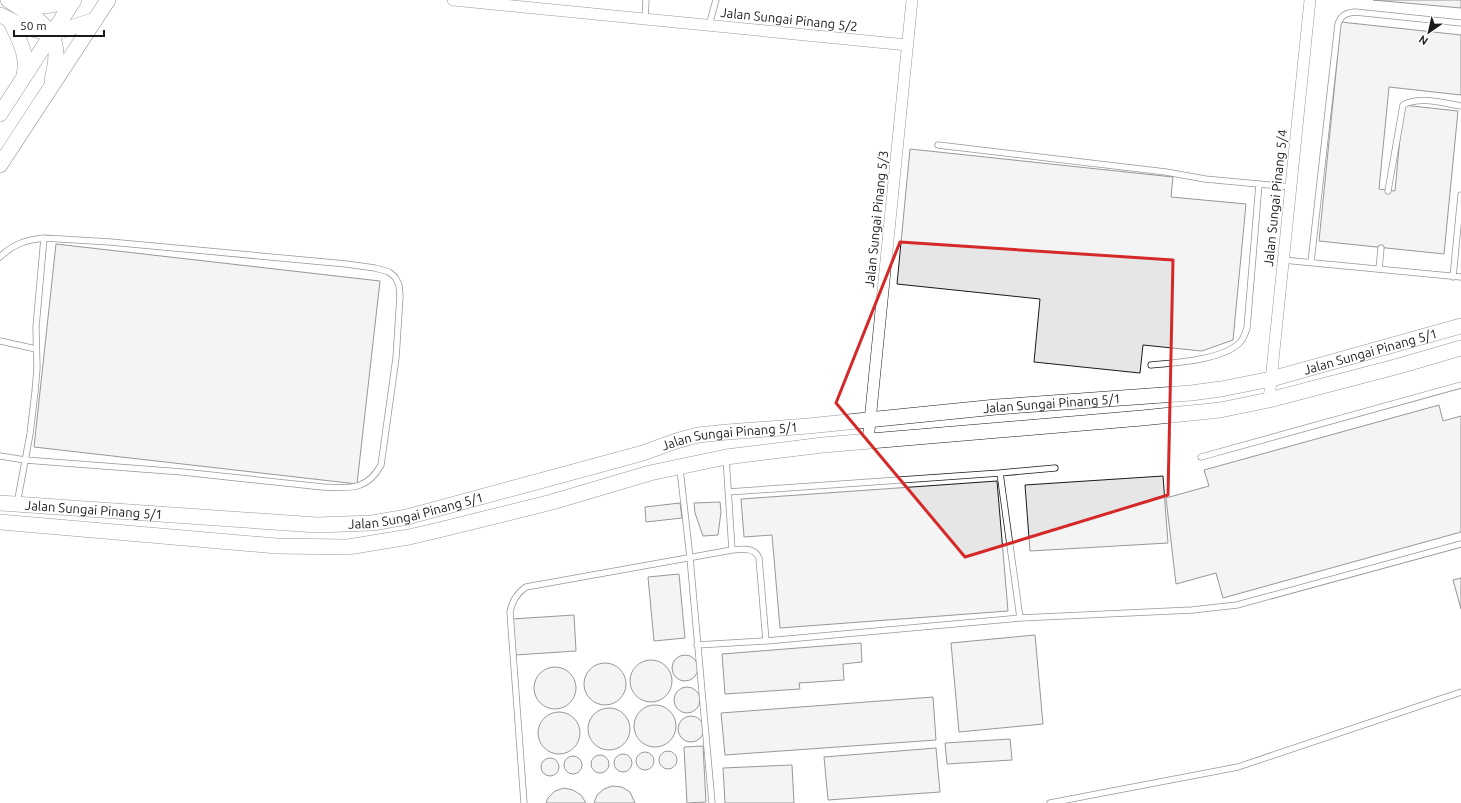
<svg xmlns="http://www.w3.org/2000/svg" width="1461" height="803" viewBox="0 0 1461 803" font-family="Ubuntu,sans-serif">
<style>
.building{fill:#e6e6e6;stroke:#1a1a1a}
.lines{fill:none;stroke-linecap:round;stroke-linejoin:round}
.lane-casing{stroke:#1a1a1a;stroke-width:7}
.street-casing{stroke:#1a1a1a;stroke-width:12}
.secondary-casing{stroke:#1a1a1a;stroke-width:16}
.lane{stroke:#fff;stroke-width:5.5}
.street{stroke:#fff;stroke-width:11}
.secondary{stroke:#fff;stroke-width:15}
.marked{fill:none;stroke:#d62828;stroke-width:3;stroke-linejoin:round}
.labels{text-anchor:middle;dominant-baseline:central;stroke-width:3;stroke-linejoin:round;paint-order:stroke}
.street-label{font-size:13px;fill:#1a1a1a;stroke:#fff}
</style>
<rect width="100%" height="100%" fill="#fff"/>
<path class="building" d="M 1373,0 L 1461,0 L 1461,8 Z
M 1341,22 L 1461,35 L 1461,95 L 1389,87 L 1379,189 L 1395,191 L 1403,105 L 1458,111 L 1444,254 L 1319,241 Z
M 910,149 L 1173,177 L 1171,197 L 1246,204 L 1233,340 L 1202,351 L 1143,345 L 1140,373 L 1034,362 L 1040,299 L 897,284 Z
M 56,244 L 380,281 L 357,484 L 34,447 Z
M 1439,405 L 1443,421 L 1461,416 L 1461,532 L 1223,598 L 1216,573 L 1176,584 L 1166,498 L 1209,486 L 1204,470 Z
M 1163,476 L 1168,543 L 1030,551 L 1025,485 Z
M 997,481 L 1008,611 L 780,628 L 772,535 L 744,537 L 741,499 Z
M 720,502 L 721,512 L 718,535 L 703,536 L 695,513 L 694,503 Z
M 680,503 L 682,518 L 646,522 L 645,507 Z
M 679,574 L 685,638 L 654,641 L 648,577 Z
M 1461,578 L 1461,609 L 1453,580 Z
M 574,615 L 576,651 L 515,655 L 512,619 Z
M 1035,635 L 1043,724 L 959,732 L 951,643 Z
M 861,643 L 862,662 L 843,664 L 844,680 L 799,683 L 800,689 L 725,694 L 722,654 Z
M672 668a13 13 0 1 1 26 0a13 13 0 1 1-26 0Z
M630 681a21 21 0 1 1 42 0a21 21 0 1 1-42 0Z
M584 684a21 21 0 1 1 42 0a21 21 0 1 1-42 0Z
M534 688a21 21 0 1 1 42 0a21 21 0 1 1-42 0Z
M674 700a13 13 0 1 1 26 0a13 13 0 1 1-26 0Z
M 933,697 L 936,740 L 725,755 L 721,713 Z
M634 726a21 21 0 1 1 42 0a21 21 0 1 1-42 0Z
M588 729a21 21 0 1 1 42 0a21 21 0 1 1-42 0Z
M538 733a21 21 0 1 1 42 0a21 21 0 1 1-42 0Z
M678 729a13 13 0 1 1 26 0a13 13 0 1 1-26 0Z
M 1010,739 L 1012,760 L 947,764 L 945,743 Z
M 703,746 L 706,802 L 687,803 L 684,747 Z
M 936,748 L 940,792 L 828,800 L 824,757 Z
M659 760a9 9 0 1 1 18 0a9 9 0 1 1-18 0Z
M636 761a9 9 0 1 1 18 0a9 9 0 1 1-18 0Z
M614 763a9 9 0 1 1 18 0a9 9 0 1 1-18 0Z
M591 764a9 9 0 1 1 18 0a9 9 0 1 1-18 0Z
M564 765a9 9 0 1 1 18 0a9 9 0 1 1-18 0Z
M541 767a9 9 0 1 1 18 0a9 9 0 1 1-18 0Z
M 792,765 L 794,803 L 725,803 L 723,768 Z
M 612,786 L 622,787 L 630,792 L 635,803 L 594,803 L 597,795 L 604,789 Z
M 564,788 L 573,790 L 581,795 L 586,803 L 546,803 L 548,798 L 555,791 Z"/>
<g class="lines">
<defs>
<path id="lane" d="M 645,19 L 646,0
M 709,25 L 716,0
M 938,145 L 1166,172 L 1205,179 L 1291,187
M 1388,191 L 1403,105 C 1420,96 1442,103 1461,106
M 0,257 C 13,244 26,240 44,238 L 36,327 L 37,368 L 35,392 L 30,434 L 17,504
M 1283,260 L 1461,277
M 1311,262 L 1338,24 C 1341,15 1346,13 1355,12 L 1461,23
M 1379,269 L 1381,248
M 1453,277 L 1461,195
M 0,341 L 36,349
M 1151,365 C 1174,363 1227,360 1242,340 C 1244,336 1246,332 1247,328 L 1259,184
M 0,456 L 25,460 L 182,472 L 323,487 C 349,488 367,491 381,465 L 396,358 L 400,296 L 399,285 L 395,277 L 389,272 L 375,268 L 346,264 L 110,242 L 44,238
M 726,457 L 732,550
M 1201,457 L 1461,385
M 680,469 L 690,558 L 712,803
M 1000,473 L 1055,468
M 728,492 L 1000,473 L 1020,618
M 697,645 L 766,641
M 524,803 L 510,612 C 512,601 517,593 526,587 L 732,550 C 743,549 754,547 759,558 L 766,641 L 1020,618 L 1192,610 L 1237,605 L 1461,544
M 1050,803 L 1238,767 L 1461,692"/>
<path id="street" d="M 453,0 L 907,45
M 1269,400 L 1310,0
M 868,441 L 912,0"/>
<g id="secondary">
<path d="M 8,0 C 28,13 55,25 56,53 C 56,62 54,72 52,80"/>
<path d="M 18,6 C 36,7 52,7 70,0"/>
<path d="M 0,15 L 25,27 L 51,34"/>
<path d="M 10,20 C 18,38 29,55 24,75"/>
<path d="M 51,34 L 95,20"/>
<path d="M 0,114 L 74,0"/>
<path d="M 0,165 L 108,0"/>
<path id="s1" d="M 0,503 L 317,525 L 372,523 L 407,517 L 643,453 L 676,441 L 698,435 L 727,432 L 808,426 L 996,407 L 1191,393 L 1221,389 L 1271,379 L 1461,326"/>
<path d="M 0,522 L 277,546 L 348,547 L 409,537 L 435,531 L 552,502 L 650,473 L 726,457 L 823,445 L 1142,418 L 1220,410 L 1269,400 L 1399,366 L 1461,348"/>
</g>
</defs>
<use href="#lane" class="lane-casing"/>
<use href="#street" class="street-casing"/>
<use href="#secondary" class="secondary-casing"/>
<use href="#lane" class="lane"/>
<use href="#street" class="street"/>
<use href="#secondary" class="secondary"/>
</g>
<path d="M0 0H1461V803H0ZM 900,242 L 1173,260 L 1168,495 L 965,557 L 836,403 Z" fill="#fff" fill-opacity=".55" fill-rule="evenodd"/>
<path class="marked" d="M 900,242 L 1173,260 L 1168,495 L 965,557 L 836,403 Z"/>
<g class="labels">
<g class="street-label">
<text transform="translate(789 19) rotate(6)">Jalan Sungai Pinang 5/2</text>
<text transform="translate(1275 198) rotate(-84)">Jalan Sungai Pinang 5/4</text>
<text transform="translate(876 219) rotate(-84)">Jalan Sungai Pinang 5/3</text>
<text stroke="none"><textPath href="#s1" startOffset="1390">Jalan Sungai Pinang 5/1</textPath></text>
<text stroke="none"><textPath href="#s1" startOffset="1066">Jalan Sungai Pinang 5/1</textPath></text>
<text stroke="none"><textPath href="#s1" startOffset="742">Jalan Sungai Pinang 5/1</textPath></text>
<text stroke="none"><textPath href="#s1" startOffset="94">Jalan Sungai Pinang 5/1</textPath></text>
<text stroke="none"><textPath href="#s1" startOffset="418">Jalan Sungai Pinang 5/1</textPath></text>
</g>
</g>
<g transform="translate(1429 32) rotate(214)" stroke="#ffffff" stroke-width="3" paint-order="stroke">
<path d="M0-3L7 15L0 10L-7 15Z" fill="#1a1a1a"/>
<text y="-6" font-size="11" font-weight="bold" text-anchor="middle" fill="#1a1a1a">N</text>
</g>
<path d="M14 30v6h90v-6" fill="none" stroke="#1a1a1a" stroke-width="2"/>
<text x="20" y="30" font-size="12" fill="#1a1a1a" stroke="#ffffff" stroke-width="3" paint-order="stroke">50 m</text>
</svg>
